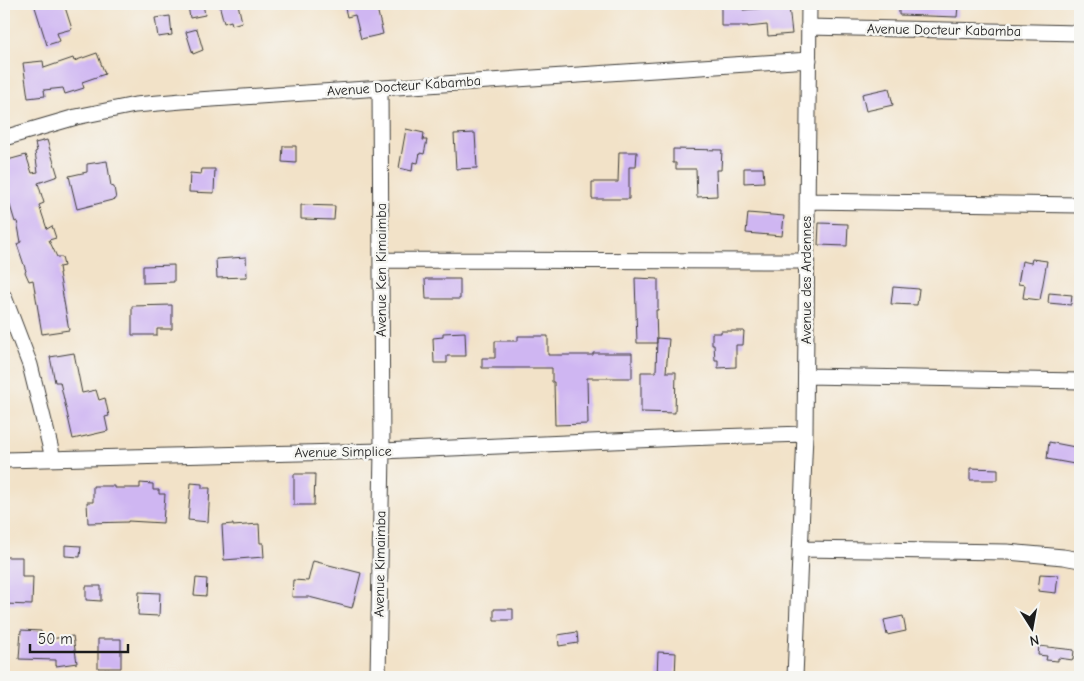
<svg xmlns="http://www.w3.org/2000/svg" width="1084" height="681" viewBox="0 0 1084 681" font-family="'Comic Neue',sans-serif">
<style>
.building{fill:#cfb6f2}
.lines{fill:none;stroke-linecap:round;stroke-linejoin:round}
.minor-casing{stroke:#3c3a36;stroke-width:17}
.minor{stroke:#fff;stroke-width:15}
.labels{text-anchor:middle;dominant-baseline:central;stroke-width:5;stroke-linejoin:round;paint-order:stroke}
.street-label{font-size:14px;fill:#1c1c1c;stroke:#f6f6f2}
</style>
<rect width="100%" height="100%" fill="#f6f6f2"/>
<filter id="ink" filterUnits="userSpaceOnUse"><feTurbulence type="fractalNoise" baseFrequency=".02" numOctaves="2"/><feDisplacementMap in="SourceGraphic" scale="10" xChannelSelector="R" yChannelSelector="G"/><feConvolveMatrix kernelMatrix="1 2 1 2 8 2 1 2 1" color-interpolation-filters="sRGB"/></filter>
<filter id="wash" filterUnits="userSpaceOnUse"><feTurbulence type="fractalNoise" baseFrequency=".0096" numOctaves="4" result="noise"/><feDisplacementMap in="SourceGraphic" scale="20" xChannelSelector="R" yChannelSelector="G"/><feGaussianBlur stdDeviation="1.12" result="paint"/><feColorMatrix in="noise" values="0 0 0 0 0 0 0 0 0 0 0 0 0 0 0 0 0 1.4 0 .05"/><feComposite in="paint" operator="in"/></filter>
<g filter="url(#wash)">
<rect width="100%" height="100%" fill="#f2e2c8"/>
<g id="blocks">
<path class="building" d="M 34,4 L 64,4 L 72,29 L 57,33 L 60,41 L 47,45 Z
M 203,4 L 205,15 L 190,18 L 188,6 Z
M 219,4 L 238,4 L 242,22 L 232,25 L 231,21 L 224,23 Z
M 344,4 L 376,4 L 383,34 L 361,39 L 355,15 L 347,17 Z
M 721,4 L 743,4 L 743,10 L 789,6 L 792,34 L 768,36 L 767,25 L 748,27 L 748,26 L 721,26 Z
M 899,5 L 958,6 L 957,17 L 899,15 Z
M 170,16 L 172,35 L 158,37 L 155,18 Z
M 197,29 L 203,50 L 193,54 L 186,32 Z
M 97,53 L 105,74 L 82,82 L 84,88 L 65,94 L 63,88 L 44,90 L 45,96 L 28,98 L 23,63 L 43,61 L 44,68 L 73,58 L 74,61 Z
M 889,88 L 893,105 L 866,111 L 862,94 Z
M 406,129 L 424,133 L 423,140 L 427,140 L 424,154 L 420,153 L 418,163 L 413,162 L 412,171 L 399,168 Z
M 475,133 L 477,168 L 456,169 L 454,134 Z
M 47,140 L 58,176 L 38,183 L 44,203 L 39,205 L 47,229 L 52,226 L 56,238 L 49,240 L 57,257 L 62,257 L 64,266 L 59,267 L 60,273 L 59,273 L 69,330 L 42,334 L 33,280 L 29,281 L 25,272 L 26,271 L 17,244 L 21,242 L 17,221 L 15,222 L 6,192 L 4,193 L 4,161 L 26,155 L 32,173 L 38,172 L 35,152 L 37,151 L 35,143 Z
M 283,146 L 296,146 L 296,163 L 282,162 Z
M 673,149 L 722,150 L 721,170 L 716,170 L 717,196 L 697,197 L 696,169 L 676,169 L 676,163 L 673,163 Z
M 619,152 L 637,152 L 636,167 L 629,167 L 629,199 L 592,199 L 592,182 L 618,182 Z
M 107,161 L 111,186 L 114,187 L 116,199 L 77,209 L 69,176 L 87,172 L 87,164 Z
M 744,168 L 763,168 L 764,182 L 744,183 Z
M 202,169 L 215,169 L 214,193 L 189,192 L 190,173 L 201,174 Z
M 301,205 L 335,206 L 334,220 L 301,219 Z
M 748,213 L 784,216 L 782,236 L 746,233 Z
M 819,223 L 848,224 L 847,246 L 818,245 Z
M 246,257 L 247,277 L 217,278 L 216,259 Z
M 1032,259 L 1047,261 L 1040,300 L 1023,298 L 1025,285 L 1018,284 L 1022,261 L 1031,263 Z
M 174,265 L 174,282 L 143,283 L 143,266 Z
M 635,278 L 658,279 L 658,310 L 656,310 L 657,343 L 637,343 Z
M 425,279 L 460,279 L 460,299 L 426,299 Z
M 893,287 L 919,289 L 917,305 L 891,304 Z
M 1049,293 L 1072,295 L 1071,305 L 1048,303 Z
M 172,305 L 172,329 L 157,329 L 157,335 L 132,335 L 132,306 Z
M 721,331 L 744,331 L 743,345 L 736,345 L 736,367 L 718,368 L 718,360 L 715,360 L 714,345 L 712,345 L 712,333 L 721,333 Z
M 465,332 L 466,356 L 447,356 L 447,363 L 434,363 L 433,338 L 443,337 L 443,333 Z
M 518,336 L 548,336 L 548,355 L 593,355 L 593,353 L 632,353 L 632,378 L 587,378 L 588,424 L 555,425 L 554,382 L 552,382 L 552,368 L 482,368 L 482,358 L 495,358 L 495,341 L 518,341 Z
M 657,338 L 669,339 L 666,372 L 676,372 L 675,413 L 641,412 L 641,372 L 656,372 Z
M 74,353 L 82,393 L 96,390 L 99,400 L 105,398 L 109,416 L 105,417 L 108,431 L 73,439 L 60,382 L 55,382 L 50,357 Z
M 1049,442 L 1080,448 L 1080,465 L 1047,459 Z
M 970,468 L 998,469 L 998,480 L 970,480 Z
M 294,474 L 315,474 L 314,505 L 294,505 Z
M 140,483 L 153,484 L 153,490 L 159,490 L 159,494 L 165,494 L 163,523 L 128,521 L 128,522 L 88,523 L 87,502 L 93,502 L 93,486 L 114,486 L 114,488 L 140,488 Z
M 191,483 L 202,484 L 202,488 L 210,488 L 208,522 L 188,520 Z
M 233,524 L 233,526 L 259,524 L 260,543 L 263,543 L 264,557 L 224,560 L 222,525 Z
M 65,545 L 81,546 L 80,557 L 65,556 Z
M 4,557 L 22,557 L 22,577 L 33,577 L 32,605 L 4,604 Z
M 313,561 L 361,573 L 352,608 L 309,597 L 292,597 L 293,580 L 308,581 Z
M 1040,574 L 1058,575 L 1056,593 L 1038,591 Z
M 196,578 L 207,579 L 206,596 L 194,595 Z
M 86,586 L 101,586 L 101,601 L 86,600 Z
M 139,592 L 160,593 L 159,616 L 138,615 Z
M 494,609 L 513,609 L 513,620 L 494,620 Z
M 903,616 L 906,631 L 887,635 L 884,620 Z
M 21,630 L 41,631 L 41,640 L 73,636 L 77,663 L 56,666 L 56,660 L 19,659 Z
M 577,632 L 578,643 L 559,646 L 558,635 Z
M 98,639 L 121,639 L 121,668 L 98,668 Z
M 1039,646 L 1074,650 L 1073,660 L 1058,658 L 1058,661 L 1046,660 L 1047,656 L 1038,655 Z
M 658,652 L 676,653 L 675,677 L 657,677 Z"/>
</g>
</g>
<g filter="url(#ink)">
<use href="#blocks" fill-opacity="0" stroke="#3c3a36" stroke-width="1"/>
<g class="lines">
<defs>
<path id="minor" d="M 808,27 L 1080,33
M 4,138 L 76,117 L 135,105 L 182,101 L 809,60
M 807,201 L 1080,205
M 381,260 L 806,261
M 4,297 L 30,365 L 53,458
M 806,376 L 1080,381
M 4,460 L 382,451 L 683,438 L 805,434 L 809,4
M 800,549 L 1007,552 L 1063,557 L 1080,560
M 378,677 L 382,451 L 380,88
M 795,677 L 805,434"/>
</defs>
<use href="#minor" class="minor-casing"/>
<use href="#minor" class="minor"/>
</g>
</g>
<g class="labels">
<g class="street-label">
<text transform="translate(944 30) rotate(1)">Avenue Docteur Kabamba</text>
<text transform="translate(404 86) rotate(-4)">Avenue Docteur Kabamba</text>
<text transform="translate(381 270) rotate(-90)">Avenue Ken Kimaimba</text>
<text transform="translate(806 280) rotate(-90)">Avenue des Ardennes</text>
<text transform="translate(343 452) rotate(-1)">Avenue Simplice</text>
<text transform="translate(380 564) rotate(-89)">Avenue Kimaimba</text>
</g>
</g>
<rect width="1084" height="681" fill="none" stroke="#f6f6f2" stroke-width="20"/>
<g transform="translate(1032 628) rotate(169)" stroke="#f6f6f2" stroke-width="4" paint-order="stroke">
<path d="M0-4L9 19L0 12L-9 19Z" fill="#1c1c1c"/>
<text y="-8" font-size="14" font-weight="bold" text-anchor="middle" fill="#1c1c1c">N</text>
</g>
<path d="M30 644v8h98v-8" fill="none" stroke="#1c1c1c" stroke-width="2.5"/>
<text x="38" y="644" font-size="15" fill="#1c1c1c" stroke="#f6f6f2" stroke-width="4" paint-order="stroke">50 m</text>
</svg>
